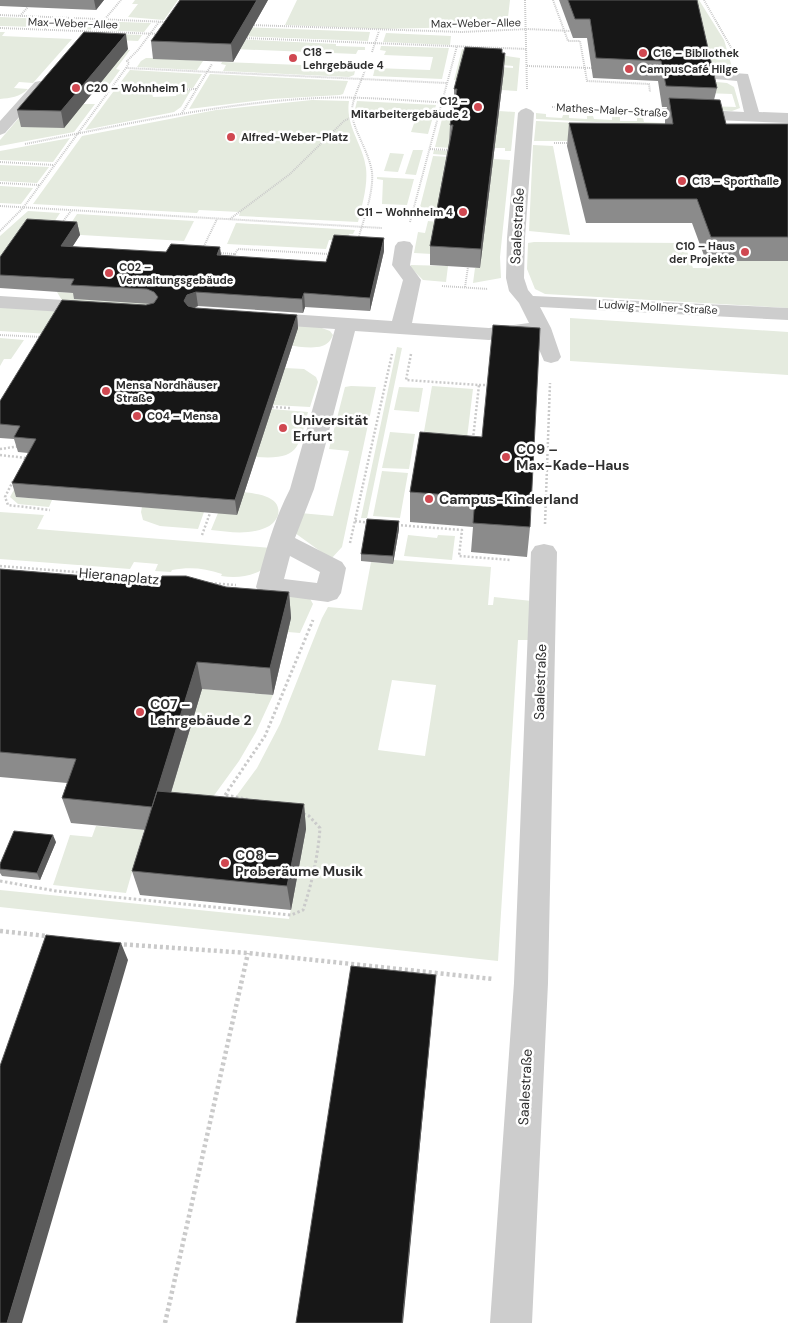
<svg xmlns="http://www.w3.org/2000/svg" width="788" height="1323" viewBox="0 0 788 1323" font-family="'DM Sans',sans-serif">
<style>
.green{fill:#e5ebdf;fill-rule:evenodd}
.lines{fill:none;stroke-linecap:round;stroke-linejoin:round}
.path-far3{stroke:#cacaca;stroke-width:2;stroke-dasharray:1 1;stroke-linecap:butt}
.path-far2{stroke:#cacaca;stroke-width:2.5;stroke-dasharray:2 2;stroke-linecap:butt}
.path-far1{stroke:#cacaca;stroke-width:3;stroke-dasharray:2.5 2.5;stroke-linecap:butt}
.path{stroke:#cacaca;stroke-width:4.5;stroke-dasharray:3 3;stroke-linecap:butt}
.minor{fill:#cdcdcd;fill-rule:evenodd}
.wall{fill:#8b8b8b}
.shaded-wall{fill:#5d5d5d}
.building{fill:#171717;stroke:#5d5d5d}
.poi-dot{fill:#d04851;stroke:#fff;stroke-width:2}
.labels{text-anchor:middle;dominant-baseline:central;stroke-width:5;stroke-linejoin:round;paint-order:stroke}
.far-street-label{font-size:11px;fill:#303030;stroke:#fff}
.far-poi-label{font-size:11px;font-weight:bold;fill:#303030;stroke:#fff;text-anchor:start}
.street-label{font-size:14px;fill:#303030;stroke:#fff}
.poi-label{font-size:14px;font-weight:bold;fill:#303030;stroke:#fff;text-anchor:start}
</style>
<rect width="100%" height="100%" fill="#fff"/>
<path class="green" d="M 135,0 L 178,0 L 164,20 L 128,17 L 138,4 L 132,4 Z
M 297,0 L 510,0 L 507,26 L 382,29 L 285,25 Z
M 686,0 L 699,0 L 724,40 L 732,67 L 702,66 Z
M 0,17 L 46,19 L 39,27 L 0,26 Z
M 61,20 L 151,23 L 144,32 L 53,28 Z
M 242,27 L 370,32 L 368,41 L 237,36 Z
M 0,32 L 5,32 L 2,36 L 72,39 L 33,83 L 19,82 L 14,88 L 28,89 C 20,97 10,98 0,99 Z
M 90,33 L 142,35 L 138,41 L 117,40 L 111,50 L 130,50 L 116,69 L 120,70 L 109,85 L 98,85 Z
M 386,33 L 451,36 L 450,45 L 383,42 Z
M 235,39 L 336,44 L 336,46 L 365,47 L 365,50 L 358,50 L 356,54 L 234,49 Z
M 381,46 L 449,48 L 442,79 L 373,76 L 375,68 L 430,70 L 433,57 L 384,55 L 386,51 L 380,50 Z
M 462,49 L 520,58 L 517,91 L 501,90 L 501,67 L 513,68 L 513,66 L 501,65 L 457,101 L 453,101 L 457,80 L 454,80 Z
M 146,58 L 153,58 L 203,61 L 197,70 L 137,67 L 141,61 Z
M 222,62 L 356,67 L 354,75 L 349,77 L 223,71 L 226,65 L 221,64 Z
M 130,70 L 202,74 L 193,88 L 165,89 L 117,87 Z
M 210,74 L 348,81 L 343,94 L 340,95 L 271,99 L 189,109 Z
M 706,81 L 727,83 L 734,87 L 740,108 L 732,111 L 700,109 L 707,106 L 736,107 L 732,94 L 704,93 Z
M 116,88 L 151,90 L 153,97 L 176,96 L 178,90 L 191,90 L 181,107 L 174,112 L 85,130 Z
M 43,90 L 83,104 L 95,104 L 74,132 L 0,146 L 0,140 Z
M 312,100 L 349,101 C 345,126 363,144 366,168 C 368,186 362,205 358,222 L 239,216 L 240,212 L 199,210 L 197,213 L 33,204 L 82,136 L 216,110 Z
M 357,101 L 436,105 L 435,109 L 357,120 L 355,109 Z
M 452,106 L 456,106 L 468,149 L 435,147 L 444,111 L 451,111 Z
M 499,111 L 515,112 L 511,151 L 505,151 L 505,148 L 489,148 Z
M 434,113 L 428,134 L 411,132 L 417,115 Z
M 536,113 L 546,114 L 546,117 L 562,118 L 563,115 L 569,115 L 569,118 L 587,119 L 587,116 L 593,116 L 594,119 L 612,120 L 612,117 L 620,117 L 620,121 L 637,121 L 637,118 L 643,118 L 644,122 L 665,123 L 665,119 L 676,120 L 677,126 L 536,119 Z
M 536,121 L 764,132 L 767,141 L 534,141 Z
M 70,138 L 53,162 L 0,160 L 0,151 Z
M 533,145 L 553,146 L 570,235 L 529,231 Z
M 413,150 L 423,150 L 416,175 L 405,174 Z
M 434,150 L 494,153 L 494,159 L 510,160 L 500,257 L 501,278 L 473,283 L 475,268 L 480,267 L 493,159 L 433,154 Z
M 390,153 L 404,154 L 398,172 L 384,171 Z
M 433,156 L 450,157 L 440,209 L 420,207 Z
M 0,165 L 49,167 L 37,183 L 0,181 Z
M 377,177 L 414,179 L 407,205 L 382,204 L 383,180 L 377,179 Z
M 0,186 L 1,186 L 33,188 L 21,204 L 0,203 Z
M 28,211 L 60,213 L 47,233 L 0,263 L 0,236 Z
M 77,214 L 194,221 L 184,241 L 64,234 Z
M 428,221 L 437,222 L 432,254 L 414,253 L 418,232 L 425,233 Z
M 236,223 L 355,230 L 353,234 L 349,234 L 348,239 L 351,242 L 329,240 L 326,249 L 227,244 Z
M 534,242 L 684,243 L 693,268 L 708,268 L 706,261 L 788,261 L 788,308 L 545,294 L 535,289 L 527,269 L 528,243 Z
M 411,265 L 448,266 L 446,282 L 423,280 L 411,268 Z
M 57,292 L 153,298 L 151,307 L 63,302 Z
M 0,306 L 147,315 L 83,336 L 0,331 Z
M 570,318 L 788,332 L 788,375 L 570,361 Z
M 196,319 L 319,327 L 330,331 L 333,335 C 331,340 328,344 322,346 C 298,354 223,326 196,319 Z
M 0,338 L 24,340 L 11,359 L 4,359 L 0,366 Z
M 397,347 L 402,348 L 367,518 L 361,518 Z
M 285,368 L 304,369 L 316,377 L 318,382 L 310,407 L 273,405 Z
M 351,386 L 376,387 L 342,547 L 331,559 L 295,533 L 300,513 L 333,516 L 349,451 L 329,449 L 345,387 Z
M 432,386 L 473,389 L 466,446 L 422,443 Z
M 399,387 L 423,388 L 419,412 L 394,410 Z
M 271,409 L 308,412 C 298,449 299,460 256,457 Z
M 390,432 L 415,434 L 409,469 L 382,468 Z
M 27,466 L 17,497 L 52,500 L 49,507 L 18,504 L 10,497 Z
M 382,471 L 408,473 L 400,518 L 373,516 Z
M 244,492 C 257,494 282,496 278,515 C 276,521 271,526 265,528 C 248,535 229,532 211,530 L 218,513 Z
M 142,507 L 204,512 L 198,529 L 160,526 L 143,520 L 141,512 Z
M 0,512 L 44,515 L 37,529 L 271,548 L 262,570 C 248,577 236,578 221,576 L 222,574 C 204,568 190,567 172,570 L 171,572 L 155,571 L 158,564 L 134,562 L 130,569 L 0,559 Z
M 408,535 L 437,538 L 438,535 L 455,536 L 452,560 L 404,556 Z
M 394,560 L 491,567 L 488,605 L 493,605 L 494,597 L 532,601 L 531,640 L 518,640 L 498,961 L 0,907 L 0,890 L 289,919 L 306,829 L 218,821 L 257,768 L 280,724 L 322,618 L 328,607 L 362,610 L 371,562 L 393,564 ZM 392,680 L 436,685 L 425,756 L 378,750 Z
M 289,596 L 309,597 L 313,604 L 300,633 L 288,632 L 203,606 Z
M 182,687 L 273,695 L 256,732 L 239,761 L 197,819 L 164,816 L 185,746 Z
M 96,826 L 144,830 L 126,893 L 53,885 L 70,835 L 92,837 Z"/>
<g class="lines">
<path class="path-far3" d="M 525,0 L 527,89
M 553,0 L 568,41 L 580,41 L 587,81 L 649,84 L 650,92
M 704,0 L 733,51
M 0,15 L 167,22
M 20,16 L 28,7
M 105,19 L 121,0
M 250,25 L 462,32 L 527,29 L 570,31
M 0,28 L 159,34
M 45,29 L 56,18
M 243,38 L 527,49
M 372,52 L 379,31
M 527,66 L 592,68
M 126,68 L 129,63 L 127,61 L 138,50 L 159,22
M 99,87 L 159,90 L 197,89
M 552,107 L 636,111
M 182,113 L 212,64
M 554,143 L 570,143
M 25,144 C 122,125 219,103 317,98 C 363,96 409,101 454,103
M 430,149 L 451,150
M 0,162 L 54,165
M 0,183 L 39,185
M 0,206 L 382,228
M 412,214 L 439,215
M 230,219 L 290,174 L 344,121 L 352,117
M 410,222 L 457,46
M 61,224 L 71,211
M 0,231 L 23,208 L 126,68 L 447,83
M 358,240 C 363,221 374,192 372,172 C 369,152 353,129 352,114 C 351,100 361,83 365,70
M 202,250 L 217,219
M 219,253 L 235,254 L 234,258
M 235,254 L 238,249 L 329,254
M 442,286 L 488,289
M 465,287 L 468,267
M 0,335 L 43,337"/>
<path class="path-far2" d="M 411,354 L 406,380 L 479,385 L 473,439
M 479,385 L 488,385
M 272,407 L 290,408
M 0,449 L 21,446
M 0,455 L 26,458 L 24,460
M 13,481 L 5,497 L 8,505 L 50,510
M 355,521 L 371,523
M 545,524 L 550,383
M 397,525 L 462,530 L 459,556 L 511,560
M 202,535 L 210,513
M 350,543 L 392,354
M 0,566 L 164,579
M 207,583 L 236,585"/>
<path class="path-far1" d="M 225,795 L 265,736 L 313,620
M 226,795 L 250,800
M 0,881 L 56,891 L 291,915 L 303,910 C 312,883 318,856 320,828 L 309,816 L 302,813"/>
<path class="path" d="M 0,931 L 47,936
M 118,944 L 248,953 L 493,979
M 165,1323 L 248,953"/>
<path class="minor" d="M 720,72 L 748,74 L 759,112 L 788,113 L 788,123 L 664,118 L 659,116 L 656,113 L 659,110 L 664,108 L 744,112 L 737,81 L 715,79 L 713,76 L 715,73 Z
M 40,81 L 45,82 L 47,85 L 45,88 L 5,133 L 0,135 L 0,121 L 35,82 Z
M 526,108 L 531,110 L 534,113 L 525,238 L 524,278 L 528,290 L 533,296 L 788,308 L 788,320 L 540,307 L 551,328 L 561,357 L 558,361 L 551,363 L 544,361 L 533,335 L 489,340 L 355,331 L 314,489 L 295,538 L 342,562 L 346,568 L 341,593 L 337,599 L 328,602 L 260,593 L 256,587 C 265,553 274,520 290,489 L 335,329 L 260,324 L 253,322 L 250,318 L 253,314 L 260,312 L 392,321 L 403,280 L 392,265 L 395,246 L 398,242 L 404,241 L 410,242 L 413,246 L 410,265 L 421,280 L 412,323 L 489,328 L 529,323 L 519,303 L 509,291 L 506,278 L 507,238 L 518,113 L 521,110 ZM 290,556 L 320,572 L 317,583 L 284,579 Z
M 0,296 L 95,302 L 102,304 L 105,308 L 102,312 L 95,314 L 0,308 Z
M 544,544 L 553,546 L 557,552 L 548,983 L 532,1323 L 490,1323 L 514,983 L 531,552 L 535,546 Z"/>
</g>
<path class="wall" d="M 0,0 L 104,0 L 96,10 L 0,6 Z
M 268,0 L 233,62 L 153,59 L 151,41 Z
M 559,0 L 697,0 L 717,88 L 714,100 L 726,124 L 788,124 L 788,261 L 706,261 L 692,223 L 586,223 L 567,146 L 569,123 L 665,124 L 665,120 L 667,107 L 662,107 L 658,81 L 593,78 L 587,38 L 573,38 Z
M 128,49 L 64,128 L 21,127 L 17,110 Z
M 502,53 L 504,70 L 480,268 L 430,265 L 430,246 L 449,142 L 450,125 L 454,106 L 454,89 Z
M 77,222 L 80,235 L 72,247 L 326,262 L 384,251 L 370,311 L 305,307 L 303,313 L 198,306 L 194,308 L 297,315 L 298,328 L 237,515 L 16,497 L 12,483 L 28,453 L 18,452 L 14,439 L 0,438 L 0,401 L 146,305 L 151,304 L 74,299 L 73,293 L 0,288 L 0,257 Z
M 420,432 L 530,527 L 527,557 L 471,552 L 473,527 L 410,522 L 410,492 Z
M 399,529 L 393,564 L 361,561 L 361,554 Z
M 0,569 L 289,592 L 291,618 L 273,695 L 202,689 L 171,793 L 304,804 L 306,829 L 291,910 L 140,895 L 132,871 L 145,830 L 71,823 L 62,798 L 67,783 L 0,777 Z
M 56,842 L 40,880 L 2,876 L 0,873 L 0,864 Z"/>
<path class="shaded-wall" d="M 94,0 L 104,0 L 96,10 Z
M 257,0 L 268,0 L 233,62 L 231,44 Z
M 126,34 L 128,49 L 64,128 L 61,111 Z
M 505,53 L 504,70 L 480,268 L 481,249 Z
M 77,222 L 80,235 L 64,260 L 61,246 Z
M 384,238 L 384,251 L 370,311 L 370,298 Z
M 220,247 L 222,261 L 217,255 Z
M 196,292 L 198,306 L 190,309 L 184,301 L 187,295 Z
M 304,293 L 305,307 L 303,313 L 302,299 Z
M 297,315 L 298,328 L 237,515 L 235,500 Z
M 399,521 L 399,529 L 393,564 L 393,556 Z
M 289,592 L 291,618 L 273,695 L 270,668 Z
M 197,662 L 202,689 L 159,832 L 152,807 Z
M 304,804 L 306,829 L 291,910 L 287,886 Z
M 53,835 L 56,842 L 40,880 L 37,873 Z
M 121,943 L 128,960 L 22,1323 L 7,1323 Z
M 436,975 L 403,1323 L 402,1323 Z"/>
<path class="building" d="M 180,0 L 257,0 L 231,44 L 151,41 Z
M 568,0 L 697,0 L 717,88 L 666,86 L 661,61 L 596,58 L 590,19 L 575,19 Z
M 84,32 L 126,34 L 61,111 L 17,110 Z
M 465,47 L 502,49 L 502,53 L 505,53 L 481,249 L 430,246 L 453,125 L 450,125 L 457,89 L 454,89 Z
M 669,98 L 720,100 L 726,124 L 788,124 L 788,237 L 711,237 L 697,199 L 589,199 L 569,123 L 673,124 Z
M 27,219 L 77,222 L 61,246 L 166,252 L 171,244 L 220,247 L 217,255 L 326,262 L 334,235 L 384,238 L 370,298 L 304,293 L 302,299 L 196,292 L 187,295 L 184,301 L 188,306 L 196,308 L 297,315 L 235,500 L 12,483 L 36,439 L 14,437 L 20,426 L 0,424 L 0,401 L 62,300 L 146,305 L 154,303 L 158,297 L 154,292 L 147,289 L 71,285 L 74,279 L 0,275 L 0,257 Z
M 493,325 L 540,328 L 530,527 L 473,523 L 475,497 L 410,492 L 420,432 L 482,437 Z
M 367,519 L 399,521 L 393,556 L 361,554 Z
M 0,569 L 160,582 L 162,576 L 186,576 L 226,587 L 289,592 L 270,668 L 197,662 L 152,807 L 62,798 L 76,759 L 0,752 Z
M 157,791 L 304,804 L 287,886 L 132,871 Z
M 14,831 L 53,835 L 37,873 L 0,869 L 0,864 Z
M 46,935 L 121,943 L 7,1323 L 0,1323 L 0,1066 Z
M 351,966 L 436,975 L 402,1323 L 296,1323 Z"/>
<g class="poi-dot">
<circle cx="643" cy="53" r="5"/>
<circle cx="293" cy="58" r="5"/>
<circle cx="629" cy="69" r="5"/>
<circle cx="76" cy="88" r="5"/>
<circle cx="478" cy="107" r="5"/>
<circle cx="231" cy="137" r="5"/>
<circle cx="682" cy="181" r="5"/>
<circle cx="463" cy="212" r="5"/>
<circle cx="745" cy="252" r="5"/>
<circle cx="109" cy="273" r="5"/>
<circle cx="106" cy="391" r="5"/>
<circle cx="137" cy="416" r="5"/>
<circle cx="283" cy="428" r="5"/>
<circle cx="506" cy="457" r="5"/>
<circle cx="429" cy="499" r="5"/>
<circle cx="140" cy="712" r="5"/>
<circle cx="225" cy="863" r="5"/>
</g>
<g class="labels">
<g class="far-street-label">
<text transform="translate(73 23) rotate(2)">Max-Weber-Allee</text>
<text transform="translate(476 23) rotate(-1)">Max-Weber-Allee</text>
<text transform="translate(612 110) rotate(3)">Mathes-Maler-Straße</text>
<text transform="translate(658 307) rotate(3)">Ludwig-Mollner-Straße</text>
</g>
<g class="far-poi-label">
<text x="303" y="52">C18 –<tspan x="303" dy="13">Lehrgebäude 4</tspan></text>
<text x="653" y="53">C16 – Bibliothek</text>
<text x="639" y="69">CampusCafé Hilge</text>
<text x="86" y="88">C20 – Wohnheim 1</text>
<text x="468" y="101" text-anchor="end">C12 –<tspan x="468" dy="13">Mitarbeitergebäude 2</tspan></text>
<text x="241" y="137">Alfred-Weber-Platz</text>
<text x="692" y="181">C13 – Sporthalle</text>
<text x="453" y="212" text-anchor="end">C11 – Wohnheim 4</text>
<text x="735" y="246" text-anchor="end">C10 – Haus<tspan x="735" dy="13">der Projekte</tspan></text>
<text x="119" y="267">C02 –<tspan x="119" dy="13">Verwaltungsgebäude</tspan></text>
<text x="116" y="385">Mensa Nordhäuser<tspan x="116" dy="13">Straße</tspan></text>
<text x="147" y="416">C04 – Mensa</text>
</g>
<g class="street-label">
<text transform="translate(517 226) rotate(-87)">Saalestraße</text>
<text transform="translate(119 576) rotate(5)">Hieranaplatz</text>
<text transform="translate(540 682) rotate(-88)">Saalestraße</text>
<text transform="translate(525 1087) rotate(-87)">Saalestraße</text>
</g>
<g class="poi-label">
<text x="293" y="420">Universität<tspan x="293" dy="16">Erfurt</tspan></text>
<text x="516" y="449">C09 –<tspan x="516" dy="16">Max-Kade-Haus</tspan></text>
<text x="439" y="499">Campus-Kinderland</text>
<text x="150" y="704">C07 –<tspan x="150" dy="16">Lehrgebäude 2</tspan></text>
<text x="235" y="855">C08 –<tspan x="235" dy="16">Proberäume Musik</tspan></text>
</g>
</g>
</svg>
